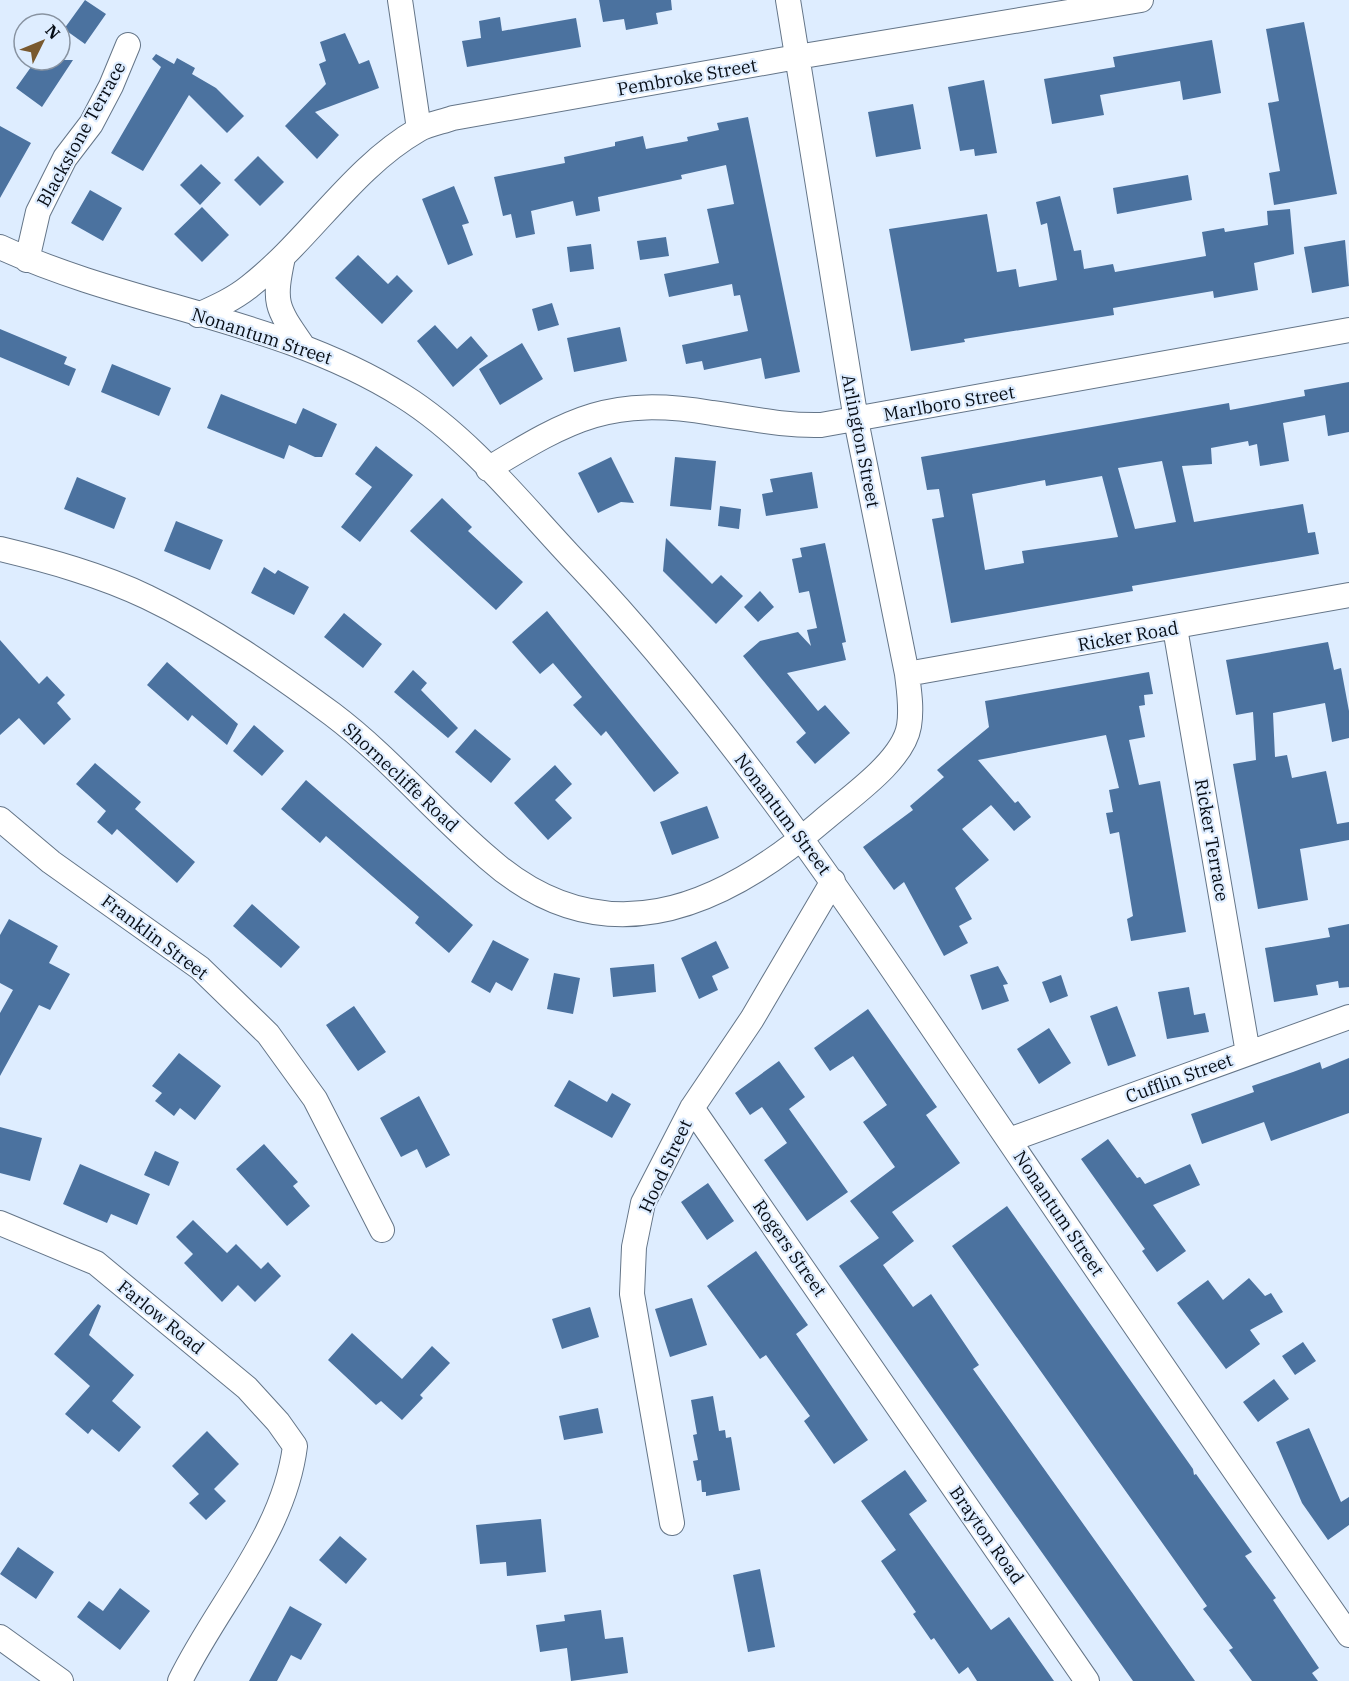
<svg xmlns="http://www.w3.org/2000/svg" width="1349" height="1681" viewBox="0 0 1349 1681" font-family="'IBM Plex Serif',serif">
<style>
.building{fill:#4b729f;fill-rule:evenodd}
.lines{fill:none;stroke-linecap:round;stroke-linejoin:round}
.minor-casing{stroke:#647588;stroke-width:26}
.minor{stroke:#fff;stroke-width:24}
.labels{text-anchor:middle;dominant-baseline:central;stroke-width:4.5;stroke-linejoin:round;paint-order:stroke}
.street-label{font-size:18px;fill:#070d15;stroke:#deedff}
</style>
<rect width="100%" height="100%" fill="#deedff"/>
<path class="building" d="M 85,0 L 106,14 L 85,44 L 64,29 Z
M 599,0 L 671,0 L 672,10 L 656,13 L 658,24 L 626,30 L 624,19 L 603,22 Z
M 500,17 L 502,31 L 576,18 L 581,47 L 467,67 L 462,41 L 481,38 L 479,21 Z
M 1304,22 L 1337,194 L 1274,205 L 1269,173 L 1280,171 L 1268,103 L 1279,101 L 1266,29 Z
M 345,33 L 359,64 L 369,60 L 379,88 L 315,112 L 339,135 L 317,159 L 285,126 L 326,84 L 319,64 L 326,61 L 320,42 Z
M 1212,40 L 1221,93 L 1183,100 L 1180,81 L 1100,95 L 1104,115 L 1052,124 L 1044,79 L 1115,67 L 1113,57 Z
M 156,54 L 174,64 L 177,58 L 195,68 L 192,74 L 216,88 L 244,116 L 227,133 L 189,95 L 143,171 L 111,153 L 161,67 L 152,59 Z
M 36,60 L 73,60 L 42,107 L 16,88 Z
M 984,80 L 997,153 L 975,156 L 974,149 L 960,151 L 948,87 Z
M 913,104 L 921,149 L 876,157 L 868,112 Z
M 748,117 L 800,372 L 765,379 L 761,358 L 704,370 L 702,361 L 686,364 L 682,345 L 748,331 L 740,295 L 734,296 L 732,284 L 669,297 L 664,274 L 719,263 L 707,209 L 734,204 L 726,165 L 681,175 L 682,179 L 598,197 L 600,211 L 576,216 L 573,201 L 531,211 L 535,234 L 516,238 L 511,214 L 503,216 L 494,177 L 565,163 L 564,157 L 615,146 L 615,142 L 643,136 L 646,149 L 688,141 L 687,137 L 719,130 L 717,123 Z
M 0,126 L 31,143 L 0,198 Z
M 258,156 L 284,182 L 260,206 L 234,180 Z
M 201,164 L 221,183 L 200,205 L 180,185 Z
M 1188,175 L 1192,200 L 1117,214 L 1113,188 Z
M 454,186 L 469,223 L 462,225 L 473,255 L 448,265 L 422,199 Z
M 90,190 L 122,208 L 103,241 L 71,223 Z
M 1060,196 L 1074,251 L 1081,250 L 1084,269 L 1113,264 L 1115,272 L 1206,256 L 1202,232 L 1224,228 L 1225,232 L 1268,225 L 1267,211 L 1290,209 L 1294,254 L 1254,263 L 1258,290 L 1214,298 L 1213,291 L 1113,308 L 1114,315 L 964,339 L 965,342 L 911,351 L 889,229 L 987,214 L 997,272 L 1016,269 L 1019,287 L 1057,280 L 1047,223 L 1041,225 L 1036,202 Z
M 202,207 L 229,235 L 202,262 L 174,234 Z
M 666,237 L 669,256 L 640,260 L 637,241 Z
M 1345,240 L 1349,286 L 1312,293 L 1304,247 Z
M 591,244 L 594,269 L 570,272 L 567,247 Z
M 358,255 L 388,284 L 397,275 L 413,291 L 382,324 L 335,278 Z
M 552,303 L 559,325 L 538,331 L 532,309 Z
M 435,325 L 457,349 L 471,336 L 488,356 L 453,387 L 417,341 Z
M 620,327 L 627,361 L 574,372 L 567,338 Z
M 0,329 L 67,357 L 64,364 L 76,369 L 69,386 L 0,357 Z
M 522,343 L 543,379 L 500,405 L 479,369 Z
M 112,364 L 171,388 L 159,416 L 101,392 Z
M 1349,382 L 1349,432 L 1328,436 L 1325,415 L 1283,423 L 1289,461 L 1260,466 L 1257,444 L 1249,446 L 1248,441 L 1211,448 L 1212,464 L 1182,466 L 1194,522 L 1303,504 L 1308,533 L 1315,532 L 1319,554 L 1132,586 L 1133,591 L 951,623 L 932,519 L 944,517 L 939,489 L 927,490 L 921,457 L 1229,403 L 1230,410 L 1305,396 L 1304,390 ZM 1162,461 L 1176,522 L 1135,529 L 1118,468 ZM 1102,476 L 1118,537 L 1022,551 L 1024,563 L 985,570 L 972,494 L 1045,480 L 1046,486 Z
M 221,394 L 296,424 L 303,408 L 337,424 L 322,457 L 315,457 L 289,445 L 284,459 L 207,428 Z
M 376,446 L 413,475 L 360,542 L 341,527 L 372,487 L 355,474 Z
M 611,457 L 634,503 L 621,502 L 598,513 L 578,473 Z
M 675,457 L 716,461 L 711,510 L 670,506 Z
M 812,472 L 818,508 L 766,516 L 762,494 L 773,492 L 770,479 Z
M 77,477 L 126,498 L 114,529 L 64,509 Z
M 442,498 L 472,527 L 468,531 L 523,582 L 496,610 L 410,531 Z
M 720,506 L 741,509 L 739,529 L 718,526 Z
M 176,521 L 223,540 L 210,570 L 164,551 Z
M 666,538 L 712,584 L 721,575 L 743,596 L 716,624 L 663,571 Z
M 825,543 L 846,642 L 842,643 L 846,660 L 787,673 L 818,711 L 825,705 L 850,733 L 815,764 L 796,742 L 806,733 L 743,656 L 760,641 L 798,632 L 811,646 L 807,630 L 817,628 L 809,591 L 799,593 L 792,559 L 802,557 L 800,548 Z
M 264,567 L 275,574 L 278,570 L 309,587 L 294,615 L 251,593 Z
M 760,591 L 774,607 L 758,622 L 744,607 Z
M 547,611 L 679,773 L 654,792 L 606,731 L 601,736 L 573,705 L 582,697 L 553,663 L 540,674 L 512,642 Z
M 344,613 L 382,644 L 363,668 L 324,637 Z
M 0,640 L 39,684 L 47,676 L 65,695 L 57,703 L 71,719 L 44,745 L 19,718 L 0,735 Z
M 1328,642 L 1334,670 L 1341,668 L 1349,711 L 1349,738 L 1332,742 L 1325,703 L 1273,713 L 1275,757 L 1287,755 L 1292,778 L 1326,771 L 1337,824 L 1349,822 L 1349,840 L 1300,849 L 1308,900 L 1258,909 L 1233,764 L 1256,760 L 1253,712 L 1236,715 L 1226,660 Z
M 167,662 L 238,724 L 227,745 L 192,715 L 188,721 L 147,685 Z
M 413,670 L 427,683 L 421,690 L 458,728 L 448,738 L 394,692 Z
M 1149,672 L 1153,694 L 1144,695 L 1145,705 L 1139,706 L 1145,737 L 1129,740 L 1139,785 L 1160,781 L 1186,932 L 1131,941 L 1127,919 L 1133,916 L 1119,832 L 1110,834 L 1106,813 L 1113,812 L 1109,790 L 1119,788 L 1106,735 L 978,760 L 1015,803 L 1018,801 L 1031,817 L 1014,831 L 991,805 L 962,829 L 989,860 L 955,888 L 972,919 L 959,926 L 968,943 L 944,956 L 904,882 L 894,890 L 863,847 L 913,810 L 910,806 L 944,777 L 937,770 L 989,727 L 985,701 Z
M 254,725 L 284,751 L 262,776 L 233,751 Z
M 475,729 L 511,759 L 491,783 L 455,752 Z
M 95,763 L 141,802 L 135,809 L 195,862 L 177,883 L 117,829 L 112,835 L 97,822 L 106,811 L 76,784 Z
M 555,765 L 572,784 L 555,800 L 572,818 L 548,840 L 514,803 Z
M 306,780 L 473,925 L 449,953 L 415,923 L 419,917 L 326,836 L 320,843 L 281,809 Z
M 707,806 L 719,838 L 672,855 L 660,822 Z
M 252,904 L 300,947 L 281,968 L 233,926 Z
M 9,919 L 58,946 L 49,963 L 70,974 L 50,1010 L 39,1005 L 0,1076 L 0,1013 L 13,990 L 0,983 L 0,935 Z
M 1349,924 L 1349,987 L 1339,988 L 1338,981 L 1316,985 L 1318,995 L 1274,1002 L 1265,948 L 1330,937 L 1328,928 Z
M 493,940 L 529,959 L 512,991 L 496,982 L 490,993 L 471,982 Z
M 716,941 L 729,968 L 712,976 L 718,990 L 699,999 L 681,958 Z
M 654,964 L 656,992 L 613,997 L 610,968 Z
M 998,966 L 1008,984 L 1003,985 L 1009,1001 L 982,1010 L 970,975 Z
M 554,973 L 580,978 L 573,1014 L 547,1009 Z
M 1061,975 L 1068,996 L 1050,1003 L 1042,982 Z
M 1189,987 L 1194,1015 L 1205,1013 L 1209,1032 L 1167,1039 L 1158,992 Z
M 354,1006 L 386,1052 L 358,1071 L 326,1025 Z
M 1117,1006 L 1136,1056 L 1108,1066 L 1090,1016 Z
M 868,1009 L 937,1107 L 926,1115 L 960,1163 L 892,1212 L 914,1241 L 883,1265 L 913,1307 L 931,1294 L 979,1365 L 973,1369 L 1195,1681 L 1133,1681 L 839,1266 L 879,1238 L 850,1201 L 895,1167 L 863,1122 L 887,1105 L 853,1056 L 830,1071 L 814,1048 Z
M 1049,1028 L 1071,1063 L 1039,1084 L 1017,1049 Z
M 179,1053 L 221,1086 L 195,1120 L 180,1108 L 174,1116 L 155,1101 L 162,1093 L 152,1086 Z
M 1349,1058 L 1349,1113 L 1271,1141 L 1264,1122 L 1202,1144 L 1191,1114 L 1254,1092 L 1252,1086 L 1293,1072 L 1320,1062 L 1322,1069 Z
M 779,1061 L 805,1097 L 789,1109 L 848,1192 L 807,1221 L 764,1160 L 787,1143 L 762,1107 L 750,1115 L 735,1093 Z
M 569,1080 L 607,1102 L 612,1093 L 631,1104 L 612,1138 L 554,1106 Z
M 419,1096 L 450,1155 L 426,1168 L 417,1149 L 401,1157 L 380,1118 Z
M 0,1127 L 42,1138 L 30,1181 L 0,1173 Z
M 1108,1139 L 1137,1178 L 1140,1177 L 1145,1184 L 1190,1164 L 1200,1185 L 1153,1205 L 1186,1251 L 1157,1272 L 1142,1251 L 1145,1249 L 1081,1159 Z
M 264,1144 L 298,1182 L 293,1186 L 310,1206 L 287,1226 L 236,1169 Z
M 155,1151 L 179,1162 L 169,1186 L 144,1175 Z
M 80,1164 L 150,1194 L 137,1225 L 111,1214 L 107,1223 L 63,1204 Z
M 708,1183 L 734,1221 L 707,1240 L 681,1202 Z
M 1007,1206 L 1193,1469 L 1194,1475 L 1196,1474 L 1252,1552 L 1245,1556 L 1276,1598 L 1273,1600 L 1319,1668 L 1312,1673 L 1318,1681 L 1252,1681 L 1229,1650 L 1233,1648 L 1203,1609 L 1207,1606 L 952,1246 Z
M 193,1220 L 227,1253 L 236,1244 L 261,1269 L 268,1262 L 281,1276 L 255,1302 L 238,1285 L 222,1302 L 184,1263 L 193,1254 L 176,1237 Z
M 756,1251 L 808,1325 L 796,1334 L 868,1440 L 834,1464 L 804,1421 L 810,1416 L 766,1355 L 760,1359 L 707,1286 Z
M 1249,1278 L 1265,1296 L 1271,1293 L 1283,1312 L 1250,1330 L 1260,1344 L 1226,1369 L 1177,1303 L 1208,1280 L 1223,1300 Z
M 692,1298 L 707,1345 L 670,1357 L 655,1309 Z
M 98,1304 L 101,1306 L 89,1335 L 134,1375 L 112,1401 L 141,1427 L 119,1452 L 92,1429 L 88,1434 L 65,1414 L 90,1386 L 54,1354 Z
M 590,1307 L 599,1337 L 562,1349 L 552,1319 Z
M 352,1333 L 402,1379 L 432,1346 L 450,1363 L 420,1395 L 423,1398 L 402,1420 L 381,1401 L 376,1405 L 328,1360 Z
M 1303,1342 L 1316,1361 L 1295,1375 L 1282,1356 Z
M 1274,1379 L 1289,1399 L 1258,1422 L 1243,1402 Z
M 713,1396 L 719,1431 L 725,1430 L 726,1438 L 731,1437 L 740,1490 L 706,1496 L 706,1492 L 702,1492 L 701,1480 L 697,1481 L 693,1461 L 698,1460 L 693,1435 L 697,1434 L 691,1400 Z
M 598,1408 L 603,1433 L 564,1440 L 559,1416 Z
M 1309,1428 L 1341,1502 L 1349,1497 L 1349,1525 L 1328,1540 L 1302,1503 L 1276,1442 Z
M 207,1431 L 239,1464 L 214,1489 L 226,1501 L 206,1520 L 189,1503 L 199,1494 L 172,1466 Z
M 905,1470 L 927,1501 L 909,1514 L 991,1630 L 1009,1617 L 1054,1681 L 977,1681 L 968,1667 L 959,1674 L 934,1638 L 931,1640 L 913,1614 L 916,1612 L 881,1561 L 896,1550 L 861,1501 Z
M 541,1519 L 546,1572 L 507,1576 L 506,1562 L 480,1564 L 476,1525 Z
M 340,1536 L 367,1559 L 346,1584 L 319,1560 Z
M 18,1547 L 54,1572 L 36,1599 L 0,1574 Z
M 760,1569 L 775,1647 L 748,1652 L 733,1575 Z
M 120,1588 L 150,1611 L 120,1650 L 77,1617 L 89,1601 L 103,1611 Z
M 290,1606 L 322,1624 L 301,1660 L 291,1655 L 277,1681 L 249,1681 Z
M 601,1610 L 605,1639 L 623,1637 L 628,1673 L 571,1681 L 567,1648 L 540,1652 L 536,1625 L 565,1621 L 564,1615 Z"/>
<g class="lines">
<defs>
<path id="minor" d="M 400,0 L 419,129
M 0,247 C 130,307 281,319 403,396 C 470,438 523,506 576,562 C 724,718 843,896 963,1073 C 1091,1261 1218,1449 1349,1635
M 283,257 C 273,304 276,307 303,346
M 27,260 L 38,212 L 65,158 L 91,124 L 111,86 L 128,45
M 198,315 C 216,307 234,299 250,286 C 310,239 352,168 418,130 C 428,124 442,122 453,118 L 797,57 L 1141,0
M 488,469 C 572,418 611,396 712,413 C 749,418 783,426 821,425 L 1349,330
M 0,549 C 50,561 101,575 147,597 C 212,628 274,671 332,714 C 389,757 434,812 488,858 C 602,959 719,910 821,822 C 848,798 903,762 909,726 C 912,708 909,691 907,674 L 856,420 L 788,0
M 1175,628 L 1248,1053
M 907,674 L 1349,595
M 0,819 L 51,862 L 200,968 L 268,1034 L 315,1099 L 382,1230
M 692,1108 L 1087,1681
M 1009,1140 L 1349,1017
M 0,1223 L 96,1263 L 247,1388 L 278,1422 L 295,1446 C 284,1534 218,1603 180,1681
M 672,1523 L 632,1294 L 634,1247 L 643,1203 L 692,1108 L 752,1019 L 833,881
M 0,1637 L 61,1681"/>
</defs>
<use href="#minor" class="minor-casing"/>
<use href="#minor" class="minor"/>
</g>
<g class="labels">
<g class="street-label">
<text transform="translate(687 77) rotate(-10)">Pembroke Street</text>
<text transform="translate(81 134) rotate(-61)">Blackstone Terrace</text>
<text transform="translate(262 336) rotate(18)">Nonantum Street</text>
<text transform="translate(949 403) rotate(-10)">Marlboro Street</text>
<text transform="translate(861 441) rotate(79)">Arlington Street</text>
<text transform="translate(1128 636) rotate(-10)">Ricker Road</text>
<text transform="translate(401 777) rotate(43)">Shornecliffe Road</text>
<text transform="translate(783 814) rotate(53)">Nonantum Street</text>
<text transform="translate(1212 840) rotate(80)">Ricker Terrace</text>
<text transform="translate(155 937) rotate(37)">Franklin Street</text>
<text transform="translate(1179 1078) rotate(-20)">Cufflin Street</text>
<text transform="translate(665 1166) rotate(-65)">Hood Street</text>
<text transform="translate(1059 1213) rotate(56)">Nonantum Street</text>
<text transform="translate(790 1248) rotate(55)">Rogers Street</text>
<text transform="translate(161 1317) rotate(39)">Farlow Road</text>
<text transform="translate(987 1535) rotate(55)">Brayton Road</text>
</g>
</g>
<g transform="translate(42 42) rotate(47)"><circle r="28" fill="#deedff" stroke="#8893a1" stroke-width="1.5"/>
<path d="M0-4.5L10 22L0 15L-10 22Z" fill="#79592f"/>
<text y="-9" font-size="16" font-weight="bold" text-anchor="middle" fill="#070d15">N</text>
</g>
</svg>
